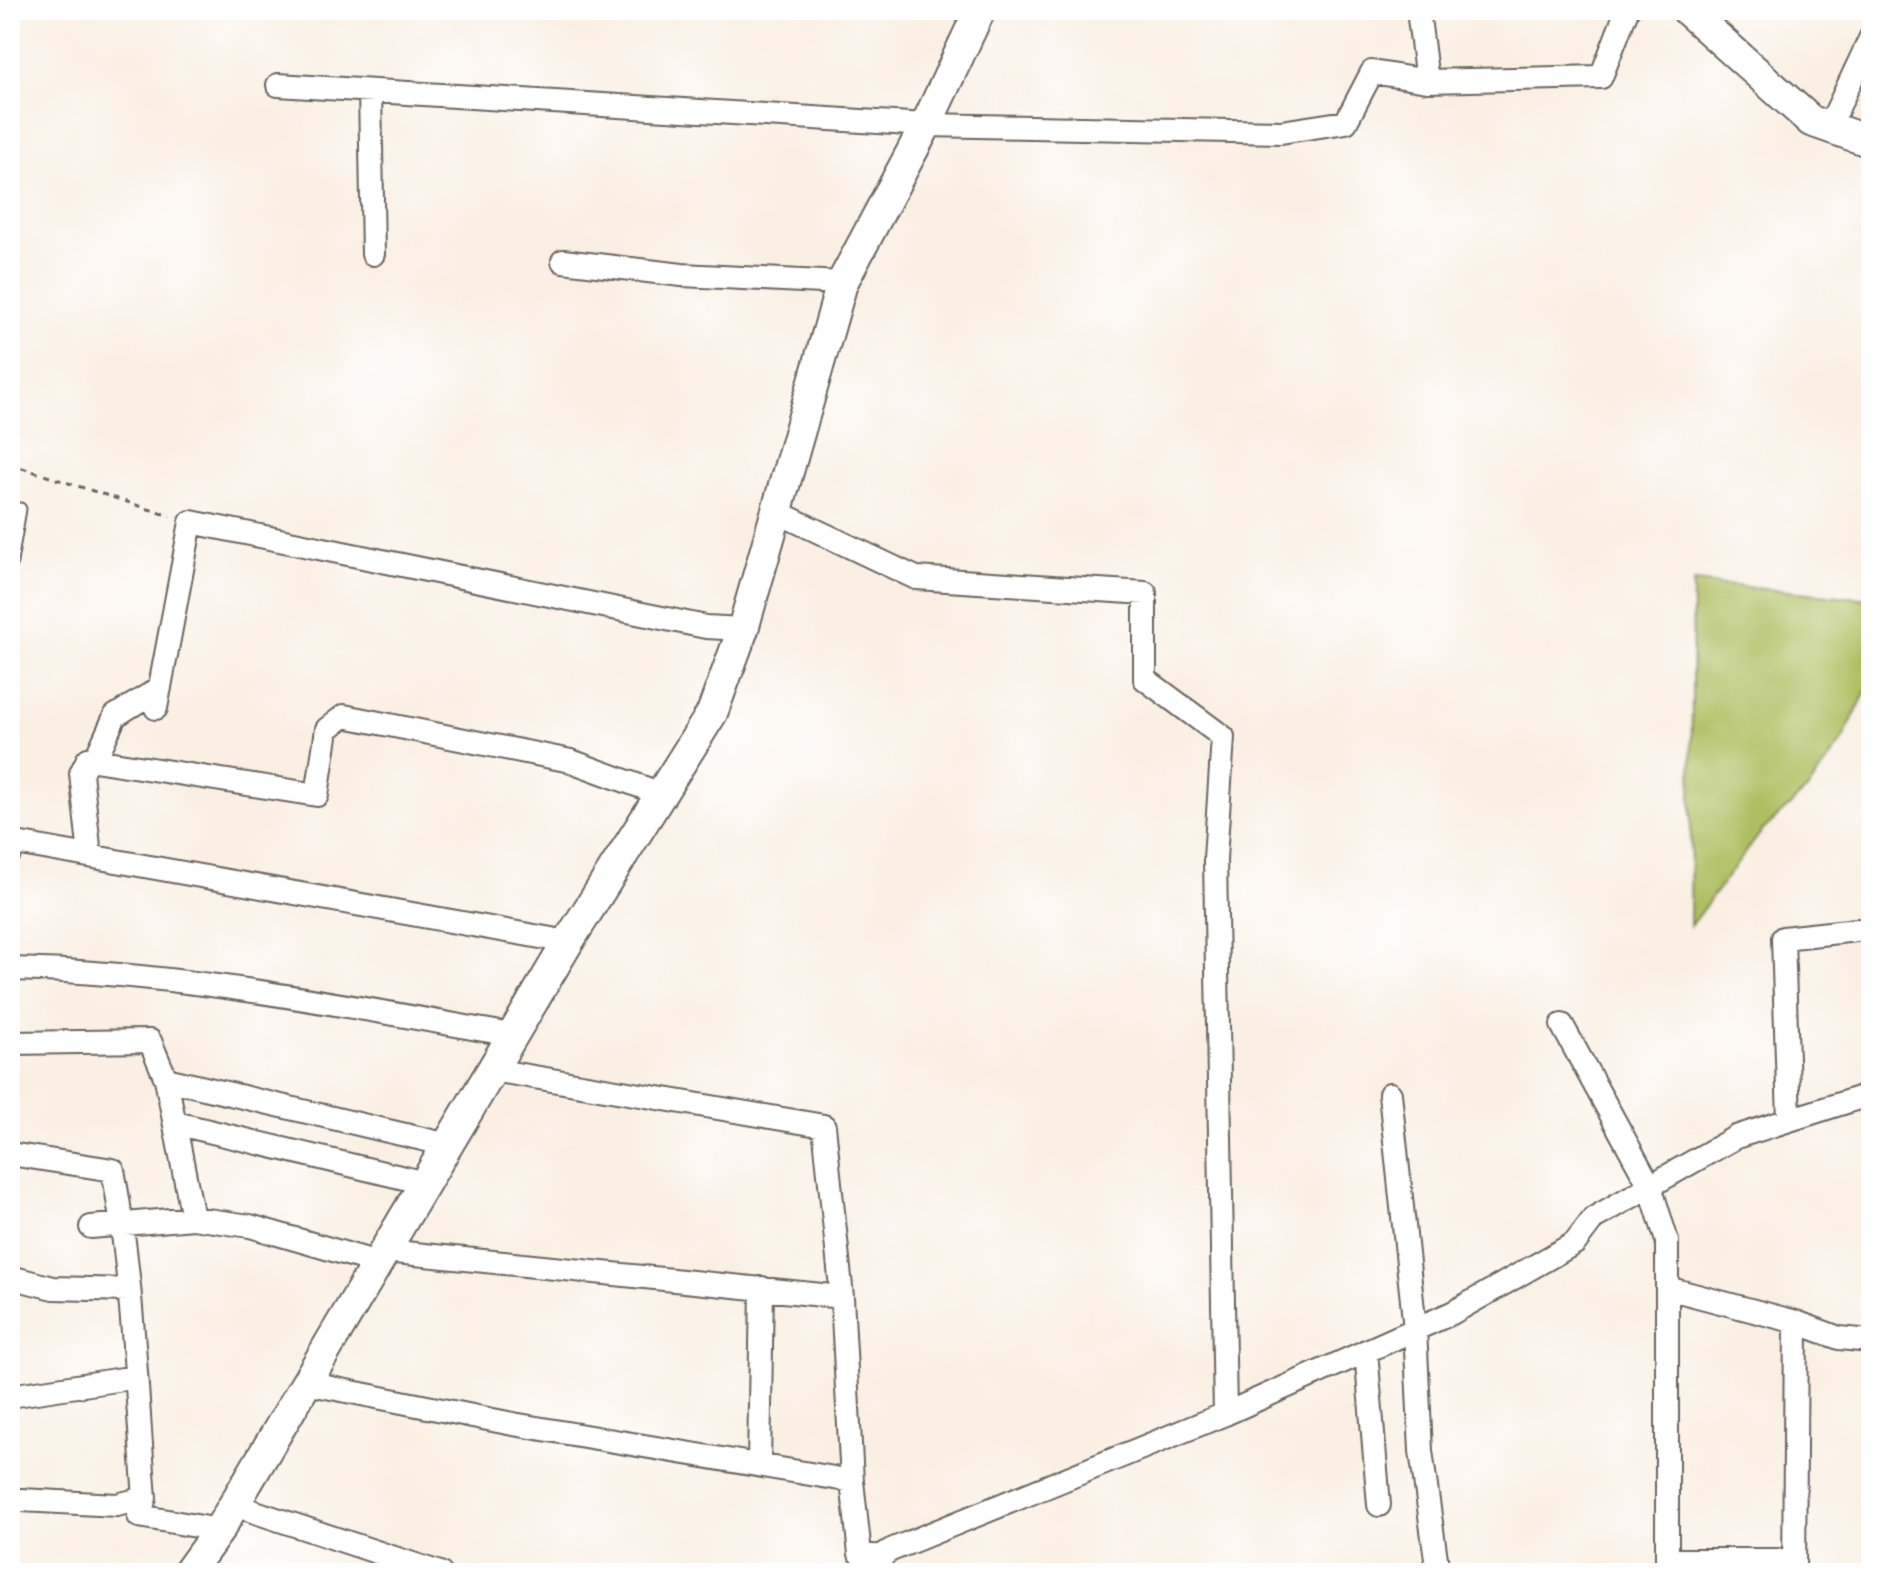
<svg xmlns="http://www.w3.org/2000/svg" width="1881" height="1583" viewBox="0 0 1881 1583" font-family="Alegreya,serif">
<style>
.green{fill:#afbe61;stroke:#666d3e;stroke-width:2}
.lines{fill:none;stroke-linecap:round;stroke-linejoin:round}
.lane-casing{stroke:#6a6661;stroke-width:15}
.street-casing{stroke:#6a6661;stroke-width:26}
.secondary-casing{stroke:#6a6661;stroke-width:34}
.path{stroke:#6a6661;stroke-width:3;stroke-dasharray:6 6;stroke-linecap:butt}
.lane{stroke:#fff;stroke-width:11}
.street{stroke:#fff;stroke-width:22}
.secondary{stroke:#fff;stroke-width:30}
</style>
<rect width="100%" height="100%" fill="#fff"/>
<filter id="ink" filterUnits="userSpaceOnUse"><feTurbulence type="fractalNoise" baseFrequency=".0125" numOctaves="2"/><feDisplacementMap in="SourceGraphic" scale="16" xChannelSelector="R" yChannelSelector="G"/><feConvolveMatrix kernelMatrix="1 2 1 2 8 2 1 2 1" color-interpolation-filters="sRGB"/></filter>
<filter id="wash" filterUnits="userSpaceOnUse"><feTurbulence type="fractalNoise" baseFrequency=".006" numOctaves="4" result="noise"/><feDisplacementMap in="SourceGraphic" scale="32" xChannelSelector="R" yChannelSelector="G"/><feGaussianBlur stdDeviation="1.8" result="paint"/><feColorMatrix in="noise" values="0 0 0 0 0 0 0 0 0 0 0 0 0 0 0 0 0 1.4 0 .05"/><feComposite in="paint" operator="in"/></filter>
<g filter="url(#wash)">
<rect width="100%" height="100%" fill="#faefe2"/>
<path class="green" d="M 1693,582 L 1871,599 L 1871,681 L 1842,741 L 1807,790 L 1762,831 L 1690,926 Z"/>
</g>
<g filter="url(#ink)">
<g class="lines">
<defs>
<path id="lane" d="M 10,568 L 20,509"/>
<path id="street" d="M 1418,10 L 1427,81
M 278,85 L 926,125 L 1281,132 L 1346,122 L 1372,72 L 1427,81 L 1601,77 L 1627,10
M 370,91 L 373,254
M 1829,127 L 1871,37
M 563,261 L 682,275 L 842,283
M 775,511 L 916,578 L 1145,593 L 1145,679 L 1223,737 L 1215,859 L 1225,1414
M 156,708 L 191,522 L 706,627 L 743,629
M 95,760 L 115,716 L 160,688
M 10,853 L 16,843 L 568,942
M 90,856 L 81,773 L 88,759 L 317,795 L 327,729 L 344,716 L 571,761 L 661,794
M 10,969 C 178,972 347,1006 512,1035
M 1562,1025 L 1650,1186 L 1667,1241 L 1667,1573
M 10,1043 L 150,1041 L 166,1079 L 193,1218
M 492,1070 L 824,1126 L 842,1297
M 166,1079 L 448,1145
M 1390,1094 L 1415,1329 L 1421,1451 L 1438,1573
M 1789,1120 L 1783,938 L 1857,930
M 175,1123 L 425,1183
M 10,1154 L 113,1170 C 133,1277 136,1389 145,1498 L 139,1516 L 219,1530
M 91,1227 L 193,1218 L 250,1226 L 378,1263
M 10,1277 L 53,1288 L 128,1290
M 1667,1288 L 1796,1322
M 1366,1351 L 1379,1505
M 306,1383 L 513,1424 L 852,1481 L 842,1297 L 385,1251
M 10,1396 L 136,1377
M 759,1464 L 762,1288
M 852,1481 L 860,1554 L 880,1557
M 21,1500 L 117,1505 L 145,1498
M 234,1505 L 440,1573
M 1667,1560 L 1794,1560
M 881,1573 L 880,1557 L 891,1550 L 1225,1414 L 1452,1313 L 1575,1243 L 1594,1218 L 1736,1137 L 1871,1094
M 1794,1573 L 1796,1322 L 1839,1338 L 1871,1341"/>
<path id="secondary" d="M 1687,10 L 1811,121 L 1871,142
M 188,1573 L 219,1530 L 568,942 L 712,713 L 743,629 L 842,283 L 926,125 L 980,10"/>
</defs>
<use href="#lane" class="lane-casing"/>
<use href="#street" class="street-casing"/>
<use href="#secondary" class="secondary-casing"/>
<path class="path" d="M 10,464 L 170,516"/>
<use href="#lane" class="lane"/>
<use href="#street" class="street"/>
<use href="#secondary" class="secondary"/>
</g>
</g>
<rect width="1881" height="1583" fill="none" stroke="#fff" stroke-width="40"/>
</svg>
